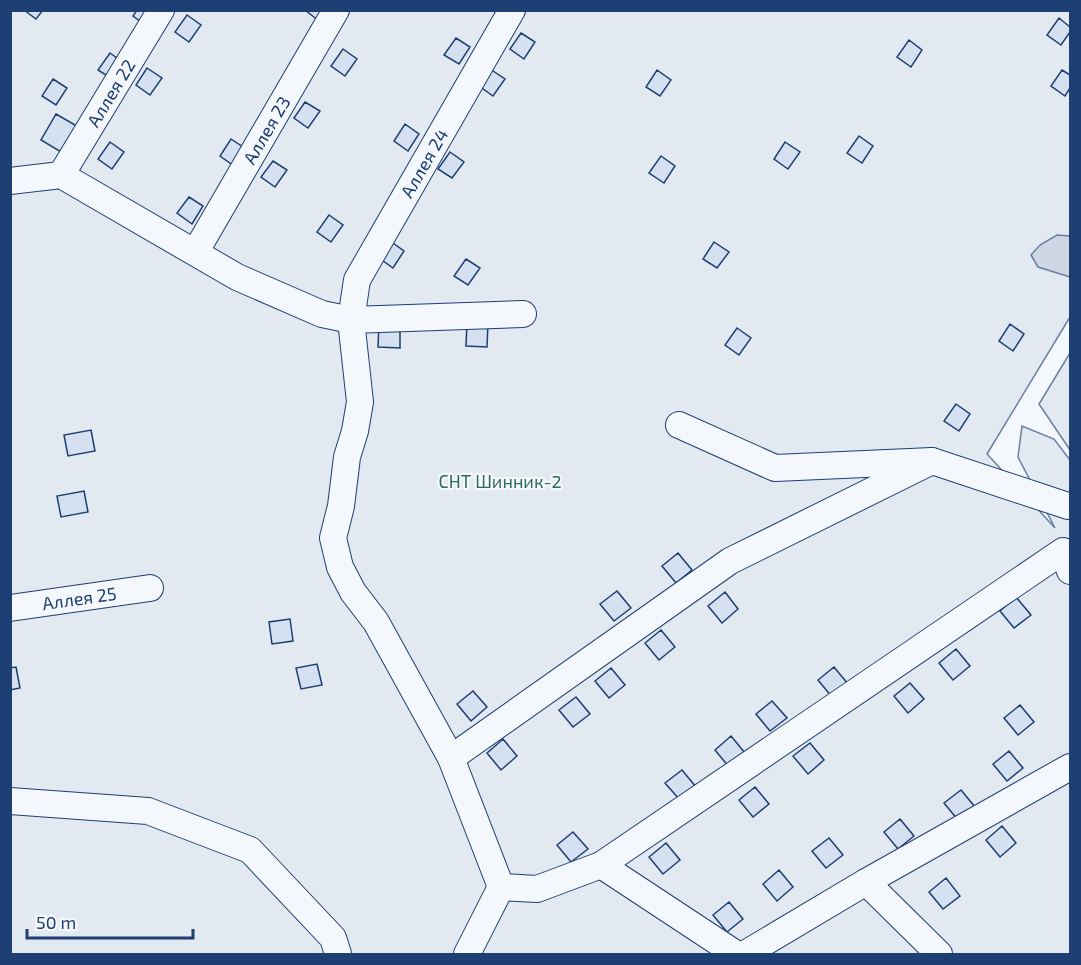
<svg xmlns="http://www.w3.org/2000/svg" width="1081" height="965" viewBox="0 0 1081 965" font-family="'Exo 2',sans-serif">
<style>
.green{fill:#e3e9f0;stroke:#687fa3;stroke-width:1.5}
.water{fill:#cfd7e4;stroke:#687fa3;stroke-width:1.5}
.building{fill:#d5e0f0;stroke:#1d3f73;stroke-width:1.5}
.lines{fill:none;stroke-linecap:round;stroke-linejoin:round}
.minor-casing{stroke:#1d3f73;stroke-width:28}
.minor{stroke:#f4f7fb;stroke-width:26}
.labels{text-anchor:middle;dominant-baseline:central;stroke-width:4.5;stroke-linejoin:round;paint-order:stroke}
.street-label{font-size:18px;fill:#1d3f73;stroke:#f4f7fb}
.park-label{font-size:18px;fill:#2c6c60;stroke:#f4f7fb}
</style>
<rect width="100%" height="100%" fill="#f4f7fb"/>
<path class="green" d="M 11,11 L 1070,11 L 1070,317 L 987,454 L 1055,528 L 1018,457 L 1022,426 L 1054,439 L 1070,460 L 1070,954 L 11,954 Z
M 1070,353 L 1070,450 L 1039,404 Z"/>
<path class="water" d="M 1057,235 L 1070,236 L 1070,277 L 1038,267 L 1031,255 L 1040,245 Z"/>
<path class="building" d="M 24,10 L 43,10 L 36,19 Z
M 137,10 L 158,10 L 147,26 L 133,16 Z
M 305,10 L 326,10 L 319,21 Z
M 187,15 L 201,25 L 189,42 L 175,32 Z
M 1059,18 L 1070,27 L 1070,32 L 1061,45 L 1047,35 Z
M 521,33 L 535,42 L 524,59 L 510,49 Z
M 456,38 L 470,47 L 459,64 L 444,55 Z
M 909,40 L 922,50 L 911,67 L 897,57 Z
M 343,49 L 357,59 L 345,76 L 331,66 Z
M 110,53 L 124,63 L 112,79 L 98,70 Z
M 147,68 L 162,78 L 150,95 L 136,85 Z
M 490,69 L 505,79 L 493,96 L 479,86 Z
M 657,70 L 671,80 L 660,96 L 646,87 Z
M 1062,70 L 1070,75 L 1070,88 L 1065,96 L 1051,86 Z
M 53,79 L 67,88 L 56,105 L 42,96 Z
M 305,102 L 320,111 L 308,128 L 294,118 Z
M 56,114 L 82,129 L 66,155 L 41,140 Z
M 405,124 L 419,134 L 408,151 L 394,141 Z
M 859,136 L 873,146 L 862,163 L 847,153 Z
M 231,139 L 246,149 L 234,166 L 220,156 Z
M 110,142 L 124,152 L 112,169 L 98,159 Z
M 785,142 L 800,152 L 788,169 L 774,159 Z
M 450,152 L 464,162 L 452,178 L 438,169 Z
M 661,156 L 675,166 L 664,183 L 649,173 Z
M 273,161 L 287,170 L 275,187 L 261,177 Z
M 189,197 L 203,206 L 192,224 L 177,213 Z
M 329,215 L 343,225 L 331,242 L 317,232 Z
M 390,241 L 404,251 L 393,268 L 379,258 Z
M 714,242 L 729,252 L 717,268 L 703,259 Z
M 466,259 L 480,268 L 468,285 L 454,276 Z
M 379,322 L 400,323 L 400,348 L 378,347 Z
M 467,322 L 488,322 L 487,347 L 466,346 Z
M 1010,324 L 1024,334 L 1013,351 L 999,341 Z
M 737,328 L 751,338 L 739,355 L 725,345 Z
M 956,404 L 970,414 L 959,431 L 944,421 Z
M 91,430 L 95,451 L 68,456 L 64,435 Z
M 84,491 L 88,512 L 61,517 L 57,496 Z
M 678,553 L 692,570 L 676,583 L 662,566 Z
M 617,591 L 631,608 L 614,621 L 600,604 Z
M 725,592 L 738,609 L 722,623 L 708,606 Z
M 1016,597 L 1031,615 L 1014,628 L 1000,611 Z
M 290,619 L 293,641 L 272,644 L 269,622 Z
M 661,630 L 675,647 L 659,660 L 645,643 Z
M 956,649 L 970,666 L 953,680 L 939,663 Z
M 317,664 L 322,685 L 301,689 L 296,668 Z
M 16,667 L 20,688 L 10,690 L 10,668 Z
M 834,667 L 848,684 L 832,697 L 818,680 Z
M 611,668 L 625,685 L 609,698 L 595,681 Z
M 910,683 L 924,699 L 908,713 L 894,696 Z
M 473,691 L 487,707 L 471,721 L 457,704 Z
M 576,697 L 590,714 L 573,727 L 559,710 Z
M 772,701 L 787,718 L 770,731 L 756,714 Z
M 1020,705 L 1034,722 L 1018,735 L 1004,718 Z
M 731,736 L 745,753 L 729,767 L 715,750 Z
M 503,739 L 517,756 L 501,770 L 487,753 Z
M 810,743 L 824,760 L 808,774 L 793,756 Z
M 1009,751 L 1023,768 L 1007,781 L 993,764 Z
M 682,770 L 696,787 L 680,800 L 665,783 Z
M 755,787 L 769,804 L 753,817 L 739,800 Z
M 961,790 L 975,807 L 958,820 L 944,803 Z
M 900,819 L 914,836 L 898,849 L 884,832 Z
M 1002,826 L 1016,843 L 1000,857 L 986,840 Z
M 573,832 L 588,849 L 571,862 L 557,845 Z
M 829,838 L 843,855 L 826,868 L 812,851 Z
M 666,843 L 680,860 L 663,874 L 649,857 Z
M 779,870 L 793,887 L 777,901 L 763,884 Z
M 946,878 L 960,896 L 943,909 L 929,892 Z
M 729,902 L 743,919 L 727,932 L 713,915 Z"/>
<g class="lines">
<defs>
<g id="minor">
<path d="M 512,10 L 357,280 L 351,320 L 360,402 L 355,431 L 347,457 L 341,506 L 333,538 L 340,567 L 353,592 L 376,622 L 451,758 L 501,887 L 537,889 L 601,865 L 1063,551 L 1070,571"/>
<path id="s1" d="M 61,175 L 161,10"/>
<path d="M 10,181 L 61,175 L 237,277 L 322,314 L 351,320 L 523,314"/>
<path id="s2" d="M 196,251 L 336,10"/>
<path d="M 679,425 L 775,468 L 932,461 L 1068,506"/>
<path id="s3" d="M 10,608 L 150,588"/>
<path d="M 451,758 L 730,561 L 932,461"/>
<path d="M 10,801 L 148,811 L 250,850 L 333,938 L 338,954"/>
<path d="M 601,865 L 736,954"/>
<path d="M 866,882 L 939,954"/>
<path d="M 467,954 L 501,887"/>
<path d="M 745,954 L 866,882 L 1070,767"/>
</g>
</defs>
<use href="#minor" class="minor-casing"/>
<use href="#minor" class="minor"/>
</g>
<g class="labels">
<g class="street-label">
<text stroke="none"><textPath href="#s1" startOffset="96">Аллея 22</textPath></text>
<text stroke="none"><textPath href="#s2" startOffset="140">Аллея 23</textPath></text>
<text transform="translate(424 163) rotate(-60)">Аллея 24</text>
<text stroke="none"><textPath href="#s3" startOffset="70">Аллея 25</textPath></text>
</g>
<g class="park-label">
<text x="500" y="481">СНТ Шинник-2</text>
</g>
</g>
<rect width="1081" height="965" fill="none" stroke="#1d3f73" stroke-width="24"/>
<path d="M27 929v9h166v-9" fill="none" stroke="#1d3f73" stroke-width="3"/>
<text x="36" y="929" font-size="18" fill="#1d3f73" stroke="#f4f7fb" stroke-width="4.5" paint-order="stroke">50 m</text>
</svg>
